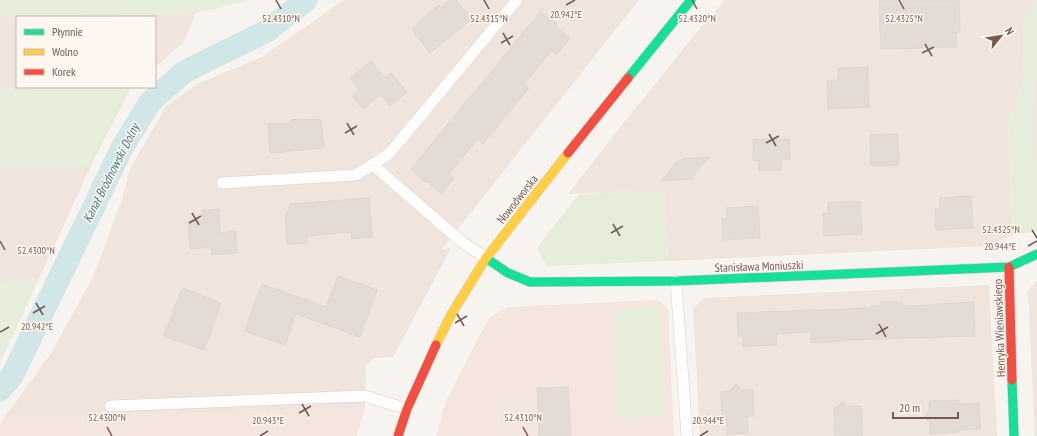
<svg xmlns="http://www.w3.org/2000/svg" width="1037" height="436" viewBox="0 0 1037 436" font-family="'PT Sans Narrow',sans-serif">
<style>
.residential{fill:#efe5dc}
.commercial{fill:#f4e5df}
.green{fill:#e6edda}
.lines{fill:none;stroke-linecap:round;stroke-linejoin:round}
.canal{stroke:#d0e6e7;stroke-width:23}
.building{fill:#e4dbd5;stroke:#e0d6d0}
.lane-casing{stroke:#d7d0cc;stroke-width:12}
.fast-casing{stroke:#d6ceca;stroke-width:10}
.slow-casing{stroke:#d6ceca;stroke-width:10}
.jam-casing{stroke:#d6ceca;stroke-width:10}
.lane{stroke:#fefdfc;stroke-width:11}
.fast{stroke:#16e098;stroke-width:9}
.slow{stroke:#ffcf43;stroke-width:9}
.jam{stroke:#f24e42;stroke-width:9}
.ticks{fill:none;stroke:#74594e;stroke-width:1.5}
.labels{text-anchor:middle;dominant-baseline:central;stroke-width:3;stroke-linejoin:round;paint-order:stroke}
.street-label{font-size:12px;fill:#74594e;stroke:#fef7f0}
.water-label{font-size:13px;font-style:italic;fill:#467a7f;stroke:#fef7f0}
.ticks-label{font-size:10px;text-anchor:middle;fill:#74594e;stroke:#fef7f0;stroke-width:3;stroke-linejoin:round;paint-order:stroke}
</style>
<rect width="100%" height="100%" fill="#f7f3ee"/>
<path class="residential" d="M 344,0 L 639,0 L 442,249 L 451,248 L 393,357 L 374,358 L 366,365 L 365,408 L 4,418 L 50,355 L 93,277 L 123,197 L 129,171 L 166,107 L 197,84 L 262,57 Z
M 725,0 L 1034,0 L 1023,21 L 1024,81 L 1008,121 L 1013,235 L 987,246 L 668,261 L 664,190 L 568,194 L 614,135 L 696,33 Z
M 196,13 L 184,42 L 155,67 L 155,17 L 53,17 Z
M 0,18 L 17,18 L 17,87 L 78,87 L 0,89 Z
M 1033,81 L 1037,81 L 1037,171 Z
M 91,166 L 38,281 L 0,282 L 0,168 Z
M 1037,280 L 1037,436 L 1035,436 L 1028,291 Z
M 989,285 L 997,436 L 700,436 L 693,308 L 704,298 Z"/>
<path class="commercial" d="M 658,300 L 668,309 L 674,436 L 436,436 L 446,401 L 489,318 L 508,307 Z
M 365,408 L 357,436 L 0,436 L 0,424 L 4,418 Z"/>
<path class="green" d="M 0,0 L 251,0 L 196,13 L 0,18 Z
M 1034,0 L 1037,0 L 1037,81 L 1033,81 L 1037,171 L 1037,231 L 1013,235 L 1008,121 L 1024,81 L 1023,21 Z
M 78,87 L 131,87 L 91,166 L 0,168 L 0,89 Z
M 664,190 L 668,261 L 547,266 L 537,248 L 579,194 Z
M 38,281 L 2,359 L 0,361 L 0,282 Z
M 659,307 L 665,416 L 618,418 L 613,310 Z"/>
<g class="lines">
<path class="canal" d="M 0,390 L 12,376 L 122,148 L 150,102 L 184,72 L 267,31 L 306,0"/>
</g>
<path class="building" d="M 450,0 L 456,0 L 472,19 L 430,53 L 412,30 L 422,19 L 439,5 L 441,8 Z
M 879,0 L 959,0 L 960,32 L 956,32 L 957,47 L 881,49 Z
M 540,12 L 557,24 L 555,26 L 570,38 L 557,54 L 552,50 L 524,84 L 529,88 L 483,144 L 478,139 L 449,174 L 454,178 L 442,194 L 426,181 L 425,183 L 411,169 Z
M 371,61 L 385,78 L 391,73 L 407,92 L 390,106 L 381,95 L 363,109 L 352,96 L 359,90 L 350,78 Z
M 868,67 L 869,107 L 828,109 L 827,81 L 838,80 L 838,68 Z
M 300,119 L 321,120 L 324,148 L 270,153 L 268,124 L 291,123 L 291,120 Z
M 898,134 L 899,165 L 871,166 L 870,135 Z
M 753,139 L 789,139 L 790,159 L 781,159 L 781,170 L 759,170 L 758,160 L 753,160 Z
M 709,157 L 691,179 L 661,181 L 675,164 L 682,159 Z
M 971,196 L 973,228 L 936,230 L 935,209 L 940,209 L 940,198 Z
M 369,198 L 372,237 L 352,239 L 351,232 L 316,235 L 307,236 L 307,243 L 287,244 L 285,219 L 290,204 Z
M 860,201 L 862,234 L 824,236 L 823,214 L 828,213 L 828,203 Z
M 758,206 L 760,238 L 723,240 L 722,219 L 727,218 L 726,208 Z
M 219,209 L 220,233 L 236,231 L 237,253 L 212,255 L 211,247 L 190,249 L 188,221 L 203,220 L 202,211 Z
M 338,276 L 377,290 L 360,337 L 296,314 L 285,345 L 245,331 L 262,284 L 326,307 Z
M 182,288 L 221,303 L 204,350 L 164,336 Z
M 881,302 L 902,302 L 902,305 L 912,306 L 974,302 L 975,336 L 843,340 L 843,341 L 811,343 L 811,332 L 776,334 L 777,345 L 743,346 L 743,336 L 738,336 L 737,313 L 871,308 L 871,306 L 881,306 Z
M 736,384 L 742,390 L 753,390 L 754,416 L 747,416 L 748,433 L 727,434 L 726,417 L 722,417 L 721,392 L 730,391 Z
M 568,387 L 571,436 L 539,436 L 537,388 Z
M 958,400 L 958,404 L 979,403 L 980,429 L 959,430 L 959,432 L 930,434 L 930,422 L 924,417 L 929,411 L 929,401 Z
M 842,401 L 847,407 L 861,406 L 863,436 L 835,436 L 834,407 L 838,407 Z"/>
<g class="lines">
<defs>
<path id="lane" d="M 373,165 L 462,242 L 486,258
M 222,183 L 356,175 L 389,154 L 517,0
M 676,281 L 687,436
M 110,406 L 365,396 L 407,409"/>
<path id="fast" d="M 628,78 L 691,0
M 486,258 L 508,273 L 530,282 L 676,281 L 1009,267 L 1037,254
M 1012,380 L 1014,436"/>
<path id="slow" d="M 436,345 L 452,313 L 486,258 L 568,153"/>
<path id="jam" d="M 568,153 L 628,78
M 1009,267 L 1012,380
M 398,436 L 407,409 L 436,345"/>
</defs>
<use href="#lane" class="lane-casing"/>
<use href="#fast" class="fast-casing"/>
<use href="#slow" class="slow-casing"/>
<use href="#jam" class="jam-casing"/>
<use href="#lane" class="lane"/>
<use href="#fast" class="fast"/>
<use href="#slow" class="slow"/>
<use href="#jam" class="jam"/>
</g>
<path class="ticks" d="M 276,0 L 281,9M 484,0 L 489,9M 692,0 L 697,9M 899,0 L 904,9M 566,5 L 575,0M 503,33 L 510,45M 501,43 L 513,36M 925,44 L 932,56M 922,53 L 934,47M 347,123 L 354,135M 345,133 L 357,126M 769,134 L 776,146M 766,143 L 779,136M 192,213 L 199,225M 189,223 L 201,216M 613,224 L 620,236M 1032,230 L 1037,238M 611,233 L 623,226M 0,241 L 5,250M 1028,246 L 1037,241M 36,303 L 43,315M 33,313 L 45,306M 457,314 L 464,326M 455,323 L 467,316M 879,324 L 886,337M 0,332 L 9,327M 876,334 L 888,327M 302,404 L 309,416M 299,413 L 311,406M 107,427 L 112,436M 523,427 L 528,436M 260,436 L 268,431M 700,436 L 708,431"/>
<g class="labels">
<g class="street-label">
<text transform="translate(517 199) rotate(-52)">Nowodworska</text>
<text transform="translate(759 266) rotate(-2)">Stanisława Moniuszki</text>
<text transform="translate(999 328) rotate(-92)">Henryka Wieniawskiego</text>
</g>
<g class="water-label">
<text transform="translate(111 173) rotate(-63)">Kanał Bródnowski Dolny</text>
</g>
</g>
<g class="ticks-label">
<text x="566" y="18">20.942°E</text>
<text x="281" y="22">52.4310°N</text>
<text x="489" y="22">52.4315°N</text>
<text x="904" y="22">52.4325°N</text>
<text x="697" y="22">52.4320°N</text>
<text x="1001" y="233">52.4325°N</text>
<text x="1000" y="250">20.944°E</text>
<text x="36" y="254">52.4300°N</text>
<text x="37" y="330">20.942°E</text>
<text x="107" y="421">52.4300°N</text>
<text x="523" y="421">52.4310°N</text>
<text x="268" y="424">20.943°E</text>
<text x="708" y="424">20.944°E</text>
</g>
<rect x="16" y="16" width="140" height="72" fill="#fef7f0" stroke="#c7b8af"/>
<rect x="24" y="29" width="20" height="6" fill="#16e098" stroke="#c7b8af"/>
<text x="52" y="36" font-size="12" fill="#74594e">Płynnie</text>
<rect x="24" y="49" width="20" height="6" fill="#ffcf43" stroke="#c7b8af"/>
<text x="52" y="56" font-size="12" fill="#74594e">Wolno</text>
<rect x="24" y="69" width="20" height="6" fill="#f24e42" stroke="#c7b8af"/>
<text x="52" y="76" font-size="12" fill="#74594e">Korek</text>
<g transform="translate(1001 36) rotate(60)" stroke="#fef7f0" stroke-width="3" paint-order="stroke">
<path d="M0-3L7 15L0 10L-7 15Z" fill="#74594e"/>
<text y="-6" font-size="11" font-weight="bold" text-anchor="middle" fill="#74594e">N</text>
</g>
<path d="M893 412v6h65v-6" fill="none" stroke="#74594e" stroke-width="2"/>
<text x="899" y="412" font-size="12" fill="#74594e" stroke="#fef7f0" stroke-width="3" paint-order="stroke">20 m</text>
</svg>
